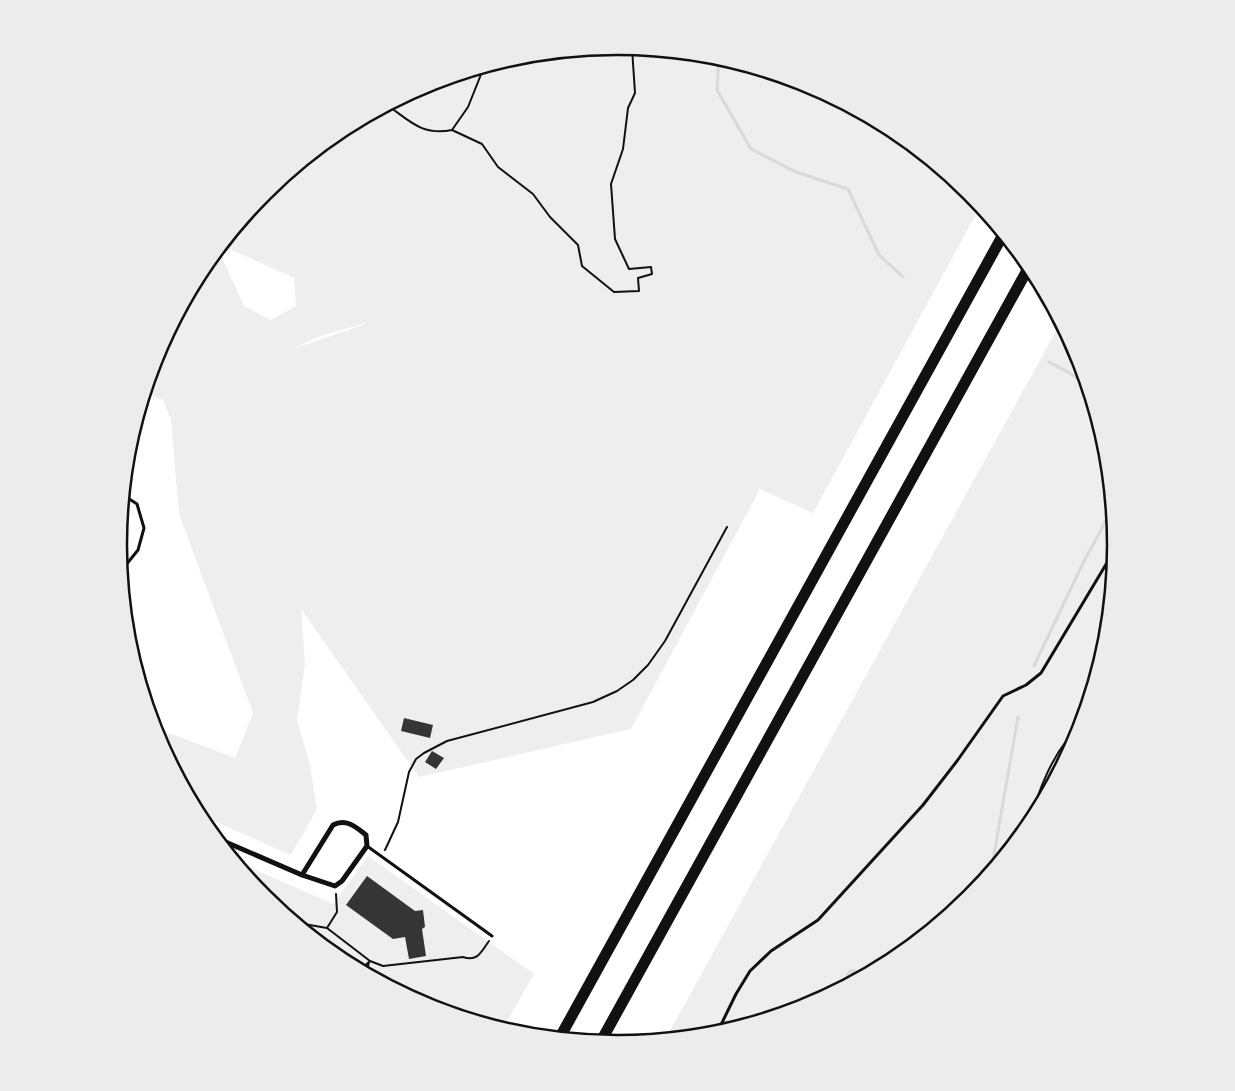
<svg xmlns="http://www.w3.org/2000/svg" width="1235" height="1091" viewBox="0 0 1235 1091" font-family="'Work Sans',sans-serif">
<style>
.green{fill:#eee;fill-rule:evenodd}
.water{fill:#d9d9d9}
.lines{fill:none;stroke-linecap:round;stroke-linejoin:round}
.stream{stroke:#d9d9d9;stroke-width:3}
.building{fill:#353535}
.path{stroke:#111;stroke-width:2}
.service{stroke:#111;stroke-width:3}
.minor{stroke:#111;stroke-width:5}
.motorway{stroke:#111;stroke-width:11}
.rim{fill:none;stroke:#111;stroke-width:2.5}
</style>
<rect width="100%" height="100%" fill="#fff"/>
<path class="green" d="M 618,46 L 715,56 L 809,84 L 895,131 L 971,193 L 981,205 L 813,513 L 760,489 L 631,729 L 419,777 L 301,609 L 305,664 L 297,720 L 310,765 L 317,809 L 291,855 L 198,814 L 153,727 L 235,758 L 253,713 L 179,514 L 171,420 L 163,400 L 145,393 C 160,342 184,290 218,249 L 244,306 L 271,320 L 296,306 L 294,278 L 221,245 L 265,192 L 340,130 L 427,84 L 520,56 ZM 365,323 L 365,324 L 293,349 L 317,337 Z
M 1061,322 L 1079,355 L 1107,448 L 1117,546 L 1107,643 L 1079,737 L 1032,823 L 970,899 L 895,961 L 808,1007 L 715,1035 L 665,1040 Z
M 368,856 L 534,974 L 502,1030 L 426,1007 L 340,960 L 264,898 L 233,860 L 333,904 Z"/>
<path class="water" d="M 854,969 L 859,972 L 861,979 L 836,992 L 849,970 Z"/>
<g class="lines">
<path class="stream" d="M 719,57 L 717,90 L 751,149 L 796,172 L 848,189 L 879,255 L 903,277
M 1049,362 C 1058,367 1071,372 1079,380 C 1096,397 1100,435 1103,457
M 1108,481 L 1111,489
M 1034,666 L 1084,561 L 1113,508
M 988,877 L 992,866 L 1018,717"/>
</g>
<path class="building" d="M 404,718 L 433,725 L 430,738 L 401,731 Z
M 432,751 L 444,758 L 436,769 L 425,762 Z
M 367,876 L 415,911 L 423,910 L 425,927 L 422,929 L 426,956 L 409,959 L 405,937 L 393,939 L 346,905 Z"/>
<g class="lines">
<path class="path" d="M 387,105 C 410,121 422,136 452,130 L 468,107 L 484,67
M 452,130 L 482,144 L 498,167 L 533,194 L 550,217 L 578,245 L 582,266 L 614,292 L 639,291 L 638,278 L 652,274 L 651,267 L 629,269 L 615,239 L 611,184 L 623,149 L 628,108 L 635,93 L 632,48
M 1027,830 C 1037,795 1053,747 1083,724
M 385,850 L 398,822 L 409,772 L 416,759 L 424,753 L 447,741 L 593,702 L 617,691 L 633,680 L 648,665 L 665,641 L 727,527
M 285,916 L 298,923 L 327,928 L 370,961 L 383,966 L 463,957 C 478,962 481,952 489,941
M 327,928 L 337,912 L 336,894
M 359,971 L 370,961
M 366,975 L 369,962"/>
<path class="service" d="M 121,571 L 138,550 L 144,528 L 137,504 L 123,495
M 367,846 L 492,936
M 716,1035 L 736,994 L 750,971 L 771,951 L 818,920 L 923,805 L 957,761 L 1003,696 L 1026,685 L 1041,673 L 1117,546"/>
<path class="minor" d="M 214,837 L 302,875 L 335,886 L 342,881 L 367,846 L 366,835 C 356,827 346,818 333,825 L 302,875"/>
<path class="motorway" d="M 559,1039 L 1004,233
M 600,1043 L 1030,265"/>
</g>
<path d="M0 0H1235V1091H0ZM127 545a490 490 0 1 1 980 0a490 490 0 1 1-980 0Z" fill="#ececec" fill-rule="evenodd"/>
<path class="rim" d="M127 545a490 490 0 1 1 980 0a490 490 0 1 1-980 0Z"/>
</svg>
